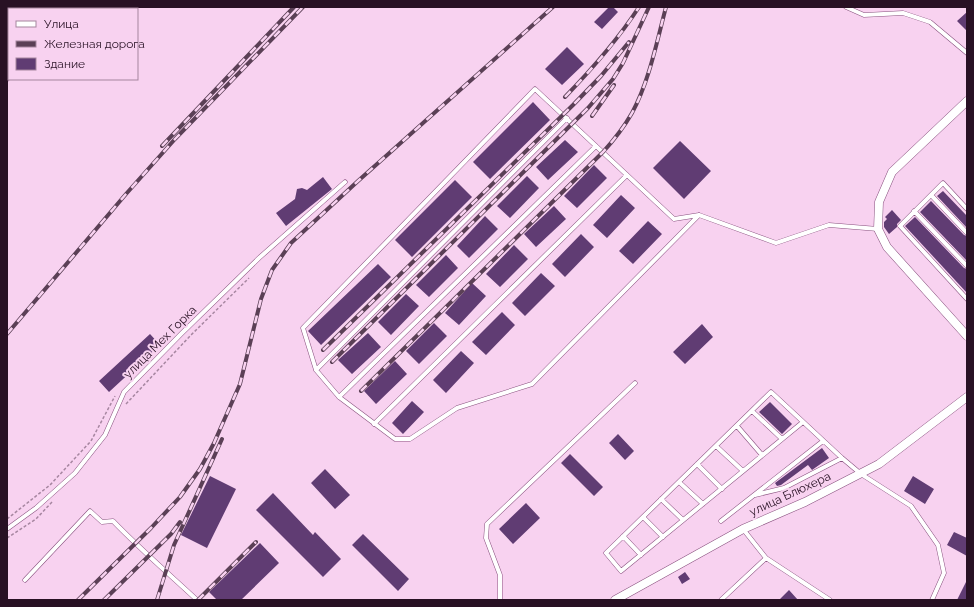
<svg xmlns="http://www.w3.org/2000/svg" width="974" height="607" viewBox="0 0 974 607" font-family="Raleway,sans-serif">
<style>
.building{fill:#603c73}
.lines{fill:none;stroke-linecap:round;stroke-linejoin:round}
.service-casing{stroke:#89517f;stroke-width:5}
.minor-casing{stroke:#89517f;stroke-width:9}
.path{stroke:#a686a0;stroke-width:1.5;stroke-dasharray:3 2;stroke-linecap:butt}
.service{stroke:#fff;stroke-width:4}
.minor{stroke:#fff;stroke-width:8}
.rail-casing{stroke:#5b4056;stroke-width:4}
.rail{stroke:#f8d2f0;stroke-width:2.5;stroke-dasharray:8;stroke-linecap:butt}
.labels{text-anchor:middle;dominant-baseline:central;stroke-width:4;stroke-linejoin:round;paint-order:stroke}
.street-label{font-size:12px;fill:#281124;stroke:#f8d2f0}
</style>
<rect width="100%" height="100%" fill="#f8d2f0"/>
<path class="building" d="M 609,7 L 613,7 L 618,12 L 602,29 L 594,22 Z
M 967,12 L 967,31 L 957,21 Z
M 567,47 L 584,64 L 562,85 L 545,69 Z
M 533,102 L 550,120 L 490,179 L 473,162 Z
M 565,140 L 578,152 L 548,180 L 536,167 Z
M 680,141 L 711,171 L 684,199 L 653,168 Z
M 594,165 L 607,178 L 577,208 L 564,196 Z
M 527,176 L 539,188 L 510,218 L 497,206 Z
M 323,177 L 332,189 L 286,226 L 276,213 L 295,199 L 297,189 L 302,188 L 307,190 Z
M 455,180 L 472,197 L 412,257 L 395,240 Z
M 943,191 L 967,216 L 967,228 L 937,196 Z
M 621,195 L 635,208 L 607,238 L 593,225 Z
M 931,201 L 964,235 L 967,236 L 967,261 L 920,212 Z
M 554,206 L 566,219 L 536,247 L 524,234 Z
M 892,210 L 901,220 L 897,224 L 897,227 L 889,234 L 884,227 L 884,222 L 887,219 L 885,217 Z
M 485,216 L 498,229 L 469,258 L 457,246 Z
M 915,217 L 964,268 L 967,269 L 967,293 L 905,226 Z
M 648,221 L 662,234 L 633,264 L 619,251 Z
M 581,234 L 594,247 L 565,277 L 552,264 Z
M 514,245 L 528,259 L 500,287 L 486,274 Z
M 446,255 L 458,268 L 429,297 L 416,285 Z
M 378,264 L 391,277 L 321,345 L 308,331 Z
M 541,273 L 555,286 L 525,316 L 512,303 Z
M 472,283 L 486,296 L 459,325 L 445,313 Z
M 406,294 L 419,306 L 391,335 L 378,322 Z
M 502,312 L 515,325 L 486,355 L 472,342 Z
M 434,323 L 447,336 L 419,364 L 406,351 Z
M 702,324 L 713,337 L 685,364 L 673,352 Z
M 368,333 L 381,347 L 352,374 L 338,360 Z
M 150,334 L 160,345 L 109,392 L 99,381 Z
M 461,351 L 474,363 L 446,393 L 433,380 Z
M 395,361 L 407,374 L 376,404 L 364,391 Z
M 412,401 L 424,412 L 403,434 L 392,423 Z
M 770,402 L 792,424 L 782,434 L 759,412 Z
M 618,434 L 634,451 L 625,460 L 609,443 Z
M 822,448 L 829,458 L 812,470 L 808,465 L 781,485 L 777,486 L 775,483 Z
M 570,454 L 603,487 L 594,496 L 561,463 Z
M 325,469 L 350,495 L 335,509 L 311,483 Z
M 210,476 L 236,489 L 207,548 L 181,535 Z
M 913,476 L 934,489 L 925,504 L 904,491 Z
M 273,493 L 313,535 L 315,532 L 341,559 L 323,577 L 256,510 Z
M 526,503 L 540,518 L 513,544 L 499,529 Z
M 954,532 L 967,538 L 967,556 L 947,545 Z
M 363,534 L 409,579 L 398,591 L 352,545 Z
M 260,543 L 279,563 L 241,600 L 217,600 L 209,592 Z
M 685,572 L 690,579 L 682,584 L 678,577 Z
M 967,580 L 967,600 L 957,600 Z
M 789,590 L 798,600 L 779,600 Z"/>
<g class="lines">
<defs>
<path id="service" d="M 846,7 L 864,15 L 903,13 L 930,22 L 967,53
M 66,9 L 68,7
M 7,79 L 9,76
M 931,195 L 967,233
M 967,209 L 943,183 L 900,226 L 967,299
M 914,211 L 967,266
M 699,215 L 532,384 L 457,408 L 410,439 L 395,439 L 339,397 L 316,370 L 303,328 L 535,89 L 674,219 L 699,215 L 776,243 L 829,225 L 878,229
M 316,370 L 567,118
M 339,397 L 596,146
M 752,411 L 782,439
M 803,422 L 621,571 L 606,553 L 771,392 L 842,458 L 861,474 L 911,506 L 938,545 L 944,573 L 932,600
M 374,424 L 627,175
M 737,426 L 762,455
M 716,446 L 743,471
M 697,464 L 722,489
M 679,482 L 703,504
M 755,495 L 784,488 L 842,458
M 661,499 L 683,520
M 643,517 L 663,537
M 721,521 L 823,441
M 7,529 L 36,508 L 75,473 L 105,435 L 124,392 L 182,333 L 259,258 L 345,182
M 743,529 L 766,558 L 830,600
M 623,536 L 641,555
M 25,580 L 90,511 L 102,522 L 113,521 C 140,549 169,574 197,600
M 500,600 L 500,575 L 486,538 L 487,524 L 635,383
M 721,600 L 766,558"/>
<path id="minor" d="M 967,101 L 892,172 L 879,202 L 878,229 L 887,247 L 967,336
M 615,600 L 743,529 L 805,502 L 879,464 L 967,397"/>
</defs>
<use href="#service" class="service-casing"/>
<use href="#minor" class="minor-casing"/>
<path class="path" d="M 126,404 L 191,335 L 249,278
M 7,519 L 50,485 L 91,441 L 115,396
M 7,538 L 36,519 L 52,502"/>
<use href="#service" class="service"/>
<use href="#minor" class="minor"/>
<defs>
<path id="rail" d="M 565,97 C 593,68 617,41 639,7
M 592,116 L 614,85
M 162,146 L 294,7
M 7,334 L 126,194 L 175,139 L 303,7
M 323,350 L 573,105 L 601,76 L 629,42
M 332,362 L 588,108 L 613,79 L 623,63 L 649,7
M 361,391 L 603,152 C 614,140 624,127 632,113 C 649,82 657,41 666,7
M 78,600 L 151,528 L 180,497 L 200,469 L 214,443 L 240,384 L 261,299 L 272,270 L 291,243 L 358,181 L 553,7
M 104,600 L 171,534 L 180,522
M 157,600 L 174,545 L 222,439
M 198,600 L 256,542"/>
</defs>
<use href="#rail" class="rail-casing"/>
<use href="#rail" class="rail"/>
</g>
<g class="labels">
<g class="street-label">
<text transform="translate(160 342) rotate(-45)">улица Мех Горка</text>
<text transform="translate(790 494) rotate(-25)">улица Блюхера</text>
</g>
</g>
<rect width="974" height="607" fill="none" stroke="#281124" stroke-width="16"/>
<rect x="8" y="8" width="130" height="72" fill="#f8d2f0" stroke="#a5859e"/>
<rect x="16" y="21" width="20" height="6" fill="#ffffff" stroke="#a5859e"/>
<text x="44" y="28" font-size="12" fill="#281124">Улица</text>
<rect x="16" y="41" width="20" height="6" fill="#5b4056" stroke="#a5859e"/>
<text x="44" y="48" font-size="12" fill="#281124">Железная дорога</text>
<rect x="16" y="58" width="20" height="12" fill="#603c73" stroke="#a5859e"/>
<text x="44" y="68" font-size="12" fill="#281124">Здание</text>
</svg>
